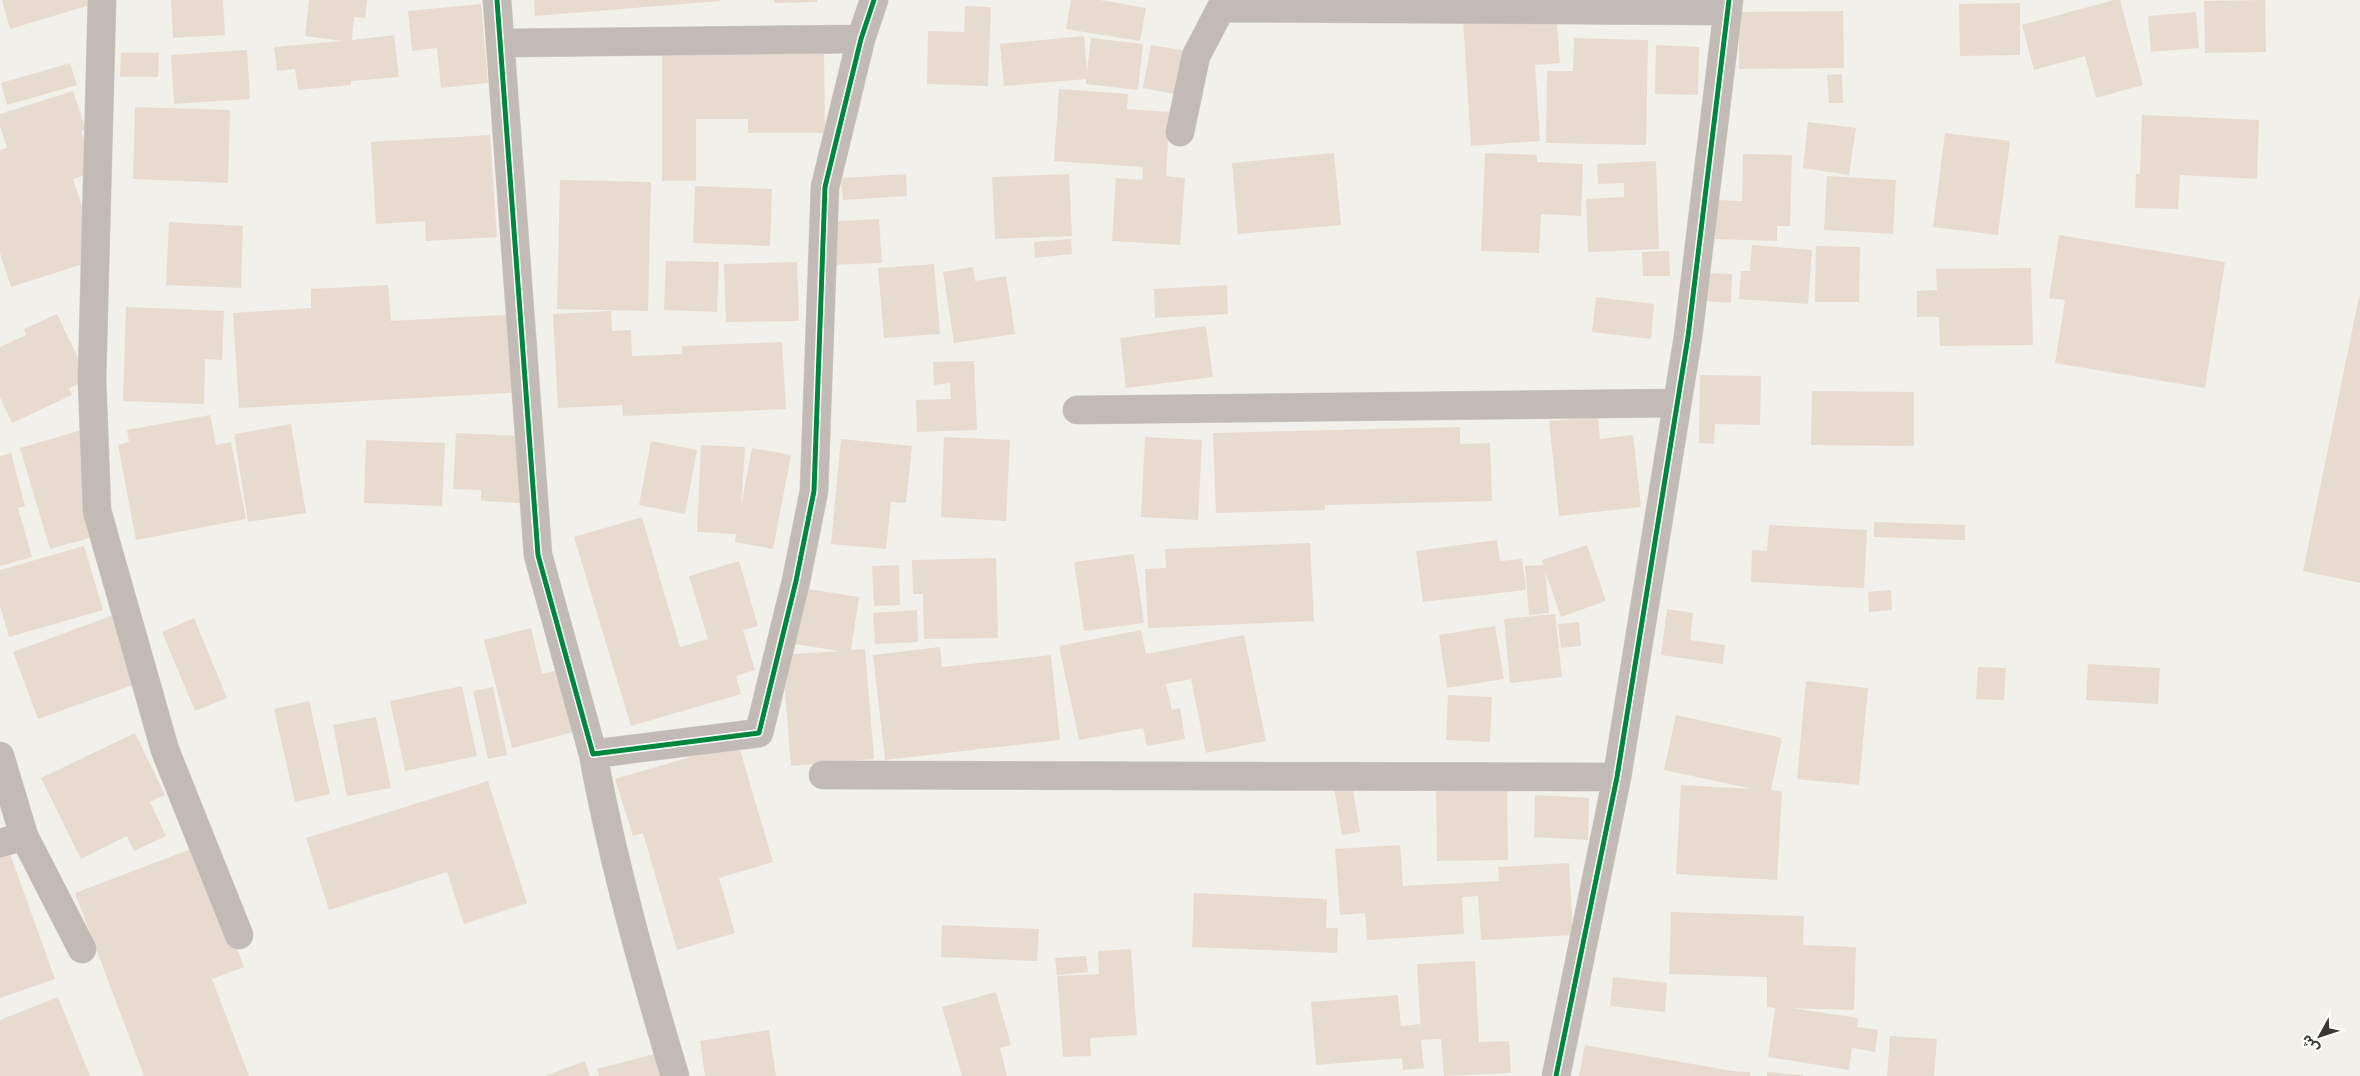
<svg xmlns="http://www.w3.org/2000/svg" width="2360" height="1076" viewBox="0 0 2360 1076" font-family="'Work Sans','Noto Sans Arabic',sans-serif">
<style>
.building{fill:#e7dbcf}
.lines{fill:none;stroke-linecap:round;stroke-linejoin:round}
.minor-casing{stroke:#d0ceca;stroke-width:29}
.minor{stroke:#c2bab4;stroke-width:28}
.cycleway-casing{stroke:#fff;stroke-width:8}
.cycleway{stroke:#00873e;stroke-width:5}
</style>
<rect width="100%" height="100%" fill="#f2f0ea"/>
<path class="building" d="M 2,0 L 89,0 L 90,5 L 10,29 Z
M 171,0 L 223,0 L 225,35 L 173,38 Z
M 309,0 L 367,0 L 365,18 L 354,17 L 352,40 L 394,35 L 399,77 L 351,81 L 351,85 L 298,90 L 295,69 L 277,71 L 274,47 L 342,41 L 305,36 Z
M 534,0 L 720,0 L 720,1 L 535,16 Z
M 774,0 L 817,0 L 817,2 L 774,3 Z
M 1071,0 L 1100,0 L 1146,8 L 1140,41 L 1066,29 Z
M 2114,0 L 2120,0 L 2143,85 L 2096,98 L 2085,56 L 2034,70 L 2022,25 Z
M 2265,0 L 2266,52 L 2205,53 L 2204,1 Z
M 2020,3 L 2020,55 L 1960,56 L 1959,4 Z
M 481,4 L 488,83 L 441,88 L 437,48 L 412,51 L 408,11 Z
M 965,6 L 991,7 L 988,86 L 927,84 L 928,31 L 964,32 Z
M 1843,11 L 1844,68 L 1739,69 L 1739,12 Z
M 2196,12 L 2199,48 L 2151,52 L 2148,16 Z
M 1556,14 L 1560,63 L 1535,65 L 1540,141 L 1471,146 L 1463,19 Z
M 1084,36 L 1087,71 L 1091,38 L 1143,44 L 1138,90 L 1086,84 L 1086,79 L 1004,86 L 1000,44 Z
M 1574,38 L 1648,40 L 1646,145 L 1546,143 L 1547,71 L 1573,71 Z
M 1151,45 L 1187,51 L 1179,95 L 1143,88 Z
M 1656,45 L 1699,47 L 1698,95 L 1655,94 Z
M 662,49 L 824,50 L 825,133 L 748,133 L 748,119 L 696,119 L 696,181 L 662,181 Z
M 247,50 L 250,99 L 174,104 L 171,55 Z
M 121,53 L 159,53 L 158,77 L 120,77 Z
M 70,63 L 77,85 L 7,105 L 1,83 Z
M 1842,74 L 1843,103 L 1829,103 L 1827,75 Z
M 1059,89 L 1128,94 L 1127,109 L 1170,112 L 1166,176 L 1185,178 L 1180,245 L 1112,241 L 1116,178 L 1142,180 L 1143,167 L 1054,161 Z
M 73,91 L 86,130 L 81,131 L 95,172 L 73,179 L 99,259 L 11,287 L 0,253 L 0,150 L 7,148 L 0,126 L 0,114 Z
M 135,107 L 230,110 L 228,183 L 133,179 Z
M 2142,115 L 2259,120 L 2257,179 L 2180,175 L 2178,209 L 2135,208 L 2136,174 L 2140,174 Z
M 1808,122 L 1856,128 L 1849,175 L 1803,168 Z
M 1945,133 L 2010,141 L 1998,235 L 1933,227 Z
M 490,135 L 497,237 L 426,241 L 425,221 L 376,224 L 371,142 Z
M 1334,153 L 1341,225 L 1238,234 L 1232,163 Z
M 1485,153 L 1537,155 L 1537,162 L 1583,164 L 1581,216 L 1541,214 L 1539,253 L 1481,251 Z
M 1743,154 L 1792,155 L 1790,226 L 1777,226 L 1777,241 L 1715,239 L 1716,200 L 1742,201 Z
M 1656,161 L 1659,249 L 1588,252 L 1586,199 L 1624,197 L 1624,183 L 1598,184 L 1597,164 Z
M 906,174 L 907,196 L 843,200 L 841,178 Z
M 1069,174 L 1072,236 L 995,239 L 992,177 Z
M 1827,176 L 1896,180 L 1893,234 L 1824,230 Z
M 560,180 L 651,182 L 648,311 L 557,309 Z
M 695,186 L 772,189 L 770,246 L 693,243 Z
M 879,219 L 882,263 L 830,265 L 827,222 Z
M 169,222 L 243,226 L 241,288 L 166,285 Z
M 2059,235 L 2225,262 L 2205,388 L 2055,363 L 2065,300 L 2049,298 Z
M 1071,239 L 1072,254 L 1035,258 L 1034,242 Z
M 1752,245 L 1812,250 L 1808,304 L 1739,299 L 1741,271 L 1750,271 Z
M 1816,246 L 1860,247 L 1859,302 L 1815,302 Z
M 1669,251 L 1670,276 L 1643,276 L 1642,252 Z
M 666,261 L 719,262 L 717,312 L 664,310 Z
M 797,262 L 799,321 L 726,322 L 724,264 Z
M 934,264 L 940,334 L 884,338 L 878,268 Z
M 973,267 L 975,281 L 1006,276 L 1015,334 L 954,343 L 943,272 Z
M 2031,268 L 2033,345 L 1940,346 L 1939,317 L 1917,317 L 1917,291 L 1937,290 L 1936,269 Z
M 1706,273 L 1732,274 L 1731,303 L 1705,301 Z
M 388,285 L 391,321 L 517,314 L 522,392 L 239,408 L 233,313 L 311,308 L 311,289 Z
M 1227,285 L 1228,314 L 1155,318 L 1154,289 Z
M 1596,297 L 1654,304 L 1651,339 L 1592,332 Z
M 2359,297 L 2360,297 L 2360,583 L 2303,571 Z
M 126,307 L 224,311 L 222,360 L 205,359 L 204,404 L 123,401 Z
M 611,311 L 612,331 L 631,330 L 632,356 L 682,354 L 682,346 L 782,342 L 786,409 L 623,416 L 622,405 L 558,408 L 553,314 Z
M 57,314 L 88,379 L 69,388 L 72,395 L 12,423 L 0,397 L 0,347 L 26,335 L 24,329 Z
M 1206,326 L 1213,377 L 1126,388 L 1120,338 Z
M 974,361 L 977,430 L 917,432 L 916,400 L 951,399 L 950,383 L 934,385 L 933,362 Z
M 1700,375 L 1761,376 L 1760,425 L 1715,424 L 1714,444 L 1699,443 Z
M 1812,391 L 1914,392 L 1914,446 L 1811,445 Z
M 210,415 L 216,445 L 231,442 L 246,519 L 136,540 L 118,445 L 129,442 L 127,430 Z
M 1598,417 L 1600,439 L 1633,435 L 1641,507 L 1559,516 L 1549,421 Z
M 291,424 L 306,513 L 248,522 L 234,434 Z
M 1460,427 L 1460,444 L 1490,443 L 1492,501 L 1325,505 L 1325,510 L 1216,513 L 1213,433 Z
M 88,428 L 118,530 L 50,549 L 20,448 Z
M 456,433 L 523,436 L 520,503 L 481,501 L 481,490 L 453,489 Z
M 944,437 L 1010,440 L 1006,521 L 941,517 Z
M 1145,437 L 1202,440 L 1198,520 L 1141,517 Z
M 841,439 L 912,446 L 906,503 L 891,502 L 886,549 L 831,544 Z
M 366,440 L 445,443 L 442,506 L 364,503 Z
M 651,441 L 697,450 L 685,514 L 639,505 Z
M 701,445 L 745,447 L 741,507 L 752,448 L 791,455 L 773,549 L 735,542 L 736,534 L 697,532 Z
M 11,453 L 25,506 L 18,508 L 32,557 L 0,566 L 0,456 Z
M 642,517 L 680,647 L 708,639 L 689,576 L 739,561 L 758,626 L 743,630 L 755,670 L 736,676 L 741,694 L 631,726 L 574,537 Z
M 1874,522 L 1965,525 L 1965,540 L 1874,537 Z
M 1769,525 L 1867,530 L 1864,588 L 1751,582 L 1752,550 L 1767,551 Z
M 1497,540 L 1500,561 L 1522,559 L 1526,590 L 1423,602 L 1416,551 Z
M 1310,543 L 1314,621 L 1148,628 L 1145,569 L 1166,568 L 1165,549 Z
M 1587,545 L 1606,601 L 1561,617 L 1545,571 L 1549,613 L 1529,615 L 1525,566 L 1543,565 L 1542,560 Z
M 84,546 L 103,610 L 9,637 L 0,606 L 0,570 Z
M 1134,554 L 1144,623 L 1084,631 L 1074,562 Z
M 996,558 L 998,638 L 924,639 L 923,594 L 913,594 L 912,560 Z
M 899,565 L 900,605 L 874,606 L 872,566 Z
M 802,588 L 859,597 L 851,650 L 865,649 L 874,759 L 791,766 L 782,655 L 840,651 L 794,644 Z
M 1891,590 L 1892,610 L 1869,612 L 1868,592 Z
M 1667,609 L 1693,613 L 1690,640 L 1725,645 L 1723,664 L 1661,655 Z
M 917,610 L 918,642 L 875,644 L 873,613 Z
M 119,613 L 144,681 L 38,719 L 13,652 Z
M 1555,614 L 1562,677 L 1510,683 L 1504,619 Z
M 194,618 L 227,698 L 195,711 L 162,632 Z
M 1579,622 L 1581,646 L 1561,648 L 1558,624 Z
M 1495,626 L 1504,679 L 1447,688 L 1439,635 Z
M 531,628 L 542,674 L 565,668 L 581,730 L 512,748 L 484,640 Z
M 1141,630 L 1146,654 L 1244,635 L 1266,741 L 1206,753 L 1191,679 L 1166,684 L 1172,710 L 1180,708 L 1185,739 L 1147,746 L 1143,728 L 1079,740 L 1059,646 Z
M 940,647 L 942,667 L 1051,655 L 1060,740 L 885,760 L 873,655 Z
M 2088,664 L 2160,668 L 2158,704 L 2086,700 Z
M 1978,667 L 2006,668 L 2004,700 L 1976,699 Z
M 1806,681 L 1868,688 L 1859,785 L 1797,779 Z
M 462,686 L 477,756 L 405,771 L 390,701 Z
M 493,687 L 507,755 L 488,759 L 473,691 Z
M 1448,695 L 1492,697 L 1490,742 L 1446,740 Z
M 309,701 L 330,794 L 295,802 L 274,709 Z
M 1676,715 L 1782,738 L 1771,790 L 1782,791 L 1777,880 L 1676,874 L 1681,785 L 1753,789 L 1664,770 Z
M 376,717 L 391,788 L 347,796 L 333,725 Z
M 135,733 L 165,795 L 150,802 L 166,836 L 134,851 L 127,836 L 81,859 L 41,778 Z
M 738,743 L 773,862 L 719,878 L 735,933 L 677,950 L 643,833 L 633,836 L 615,779 Z
M 488,781 L 527,903 L 464,924 L 447,872 L 329,910 L 306,838 Z
M 1352,784 L 1360,832 L 1342,835 L 1334,787 Z
M 1507,787 L 1508,860 L 1437,861 L 1436,788 Z
M 1535,795 L 1589,798 L 1588,840 L 1534,837 Z
M 1400,845 L 1403,886 L 1499,881 L 1498,867 L 1569,863 L 1573,935 L 1481,940 L 1478,896 L 1462,897 L 1464,934 L 1367,940 L 1365,913 L 1340,915 L 1335,849 Z
M 199,846 L 244,967 L 212,979 L 249,1076 L 144,1076 L 75,893 Z
M 9,851 L 55,979 L 0,998 L 0,854 Z
M 1194,893 L 1327,899 L 1326,928 L 1338,928 L 1337,953 L 1192,947 Z
M 1671,912 L 1804,916 L 1803,945 L 1856,947 L 1854,1010 L 1791,1008 L 1858,1018 L 1857,1027 L 1878,1030 L 1875,1052 L 1852,1048 L 1849,1070 L 1768,1057 L 1775,1008 L 1767,1007 L 1767,977 L 1669,974 Z
M 942,925 L 1039,929 L 1037,961 L 941,957 Z
M 1131,949 L 1137,1035 L 1090,1038 L 1091,1056 L 1063,1057 L 1057,976 L 1099,974 L 1098,951 Z
M 1086,956 L 1088,972 L 1057,975 L 1055,958 Z
M 1475,961 L 1479,1042 L 1509,1041 L 1511,1073 L 1444,1076 L 1441,1039 L 1421,1040 L 1424,1068 L 1403,1070 L 1402,1058 L 1316,1065 L 1311,1002 L 1398,995 L 1401,1026 L 1420,1024 L 1421,1034 L 1417,964 Z
M 1613,977 L 1667,983 L 1665,1012 L 1610,1006 Z
M 996,992 L 1011,1045 L 1000,1048 L 1007,1076 L 962,1076 L 942,1007 Z
M 58,997 L 90,1076 L 0,1076 L 0,1020 Z
M 769,1030 L 776,1076 L 705,1076 L 700,1041 Z
M 1890,1036 L 1937,1039 L 1934,1076 L 1887,1076 Z
M 1585,1045 L 1732,1071 L 1750,1072 L 1750,1076 L 1579,1076 Z
M 662,1052 L 669,1076 L 599,1076 L 597,1069 Z
M 585,1061 L 590,1076 L 545,1076 Z
M 1767,1072 L 1803,1075 L 1803,1076 L 1767,1076 Z"/>
<g class="lines">
<defs>
<path id="minor" d="M 102,0 L 92,379 L 97,511 L 165,750 L 239,935
M 497,0 L 538,555 L 593,754 L 759,733 L 796,581 L 814,491 L 825,187 L 861,39 L 874,0
M 500,43 L 861,39
M 1180,132 L 1196,56 L 1221,8 L 1727,11
M 1077,410 L 1677,403
M 593,754 C 613,863 643,969 675,1076
M 0,756 L 24,836 L 82,949
M 823,775 L 1617,777
M 0,843 L 24,836
M 1556,1076 L 1617,777 L 1688,337 L 1729,0"/>
</defs>
<use href="#minor" class="minor-casing"/>
<use href="#minor" class="minor"/>
<defs>
<path id="cycleway" d="M 497,0 L 538,555 L 593,754 L 759,733 L 796,581 L 814,491 L 825,187 L 861,39 L 874,0
M 1556,1076 L 1617,777 L 1688,337 L 1729,0"/>
</defs>
<use href="#cycleway" class="cycleway-casing"/>
<use href="#cycleway" class="cycleway"/>
</g>
<g transform="translate(2320 1036) rotate(230)" stroke="#ffffff" stroke-width="4" paint-order="stroke">
<path d="M0-4L9 19L0 12L-9 19Z" fill="#393834"/>
<text y="-8" font-size="14" font-weight="bold" text-anchor="middle" fill="#393834">ش</text>
</g>
</svg>
